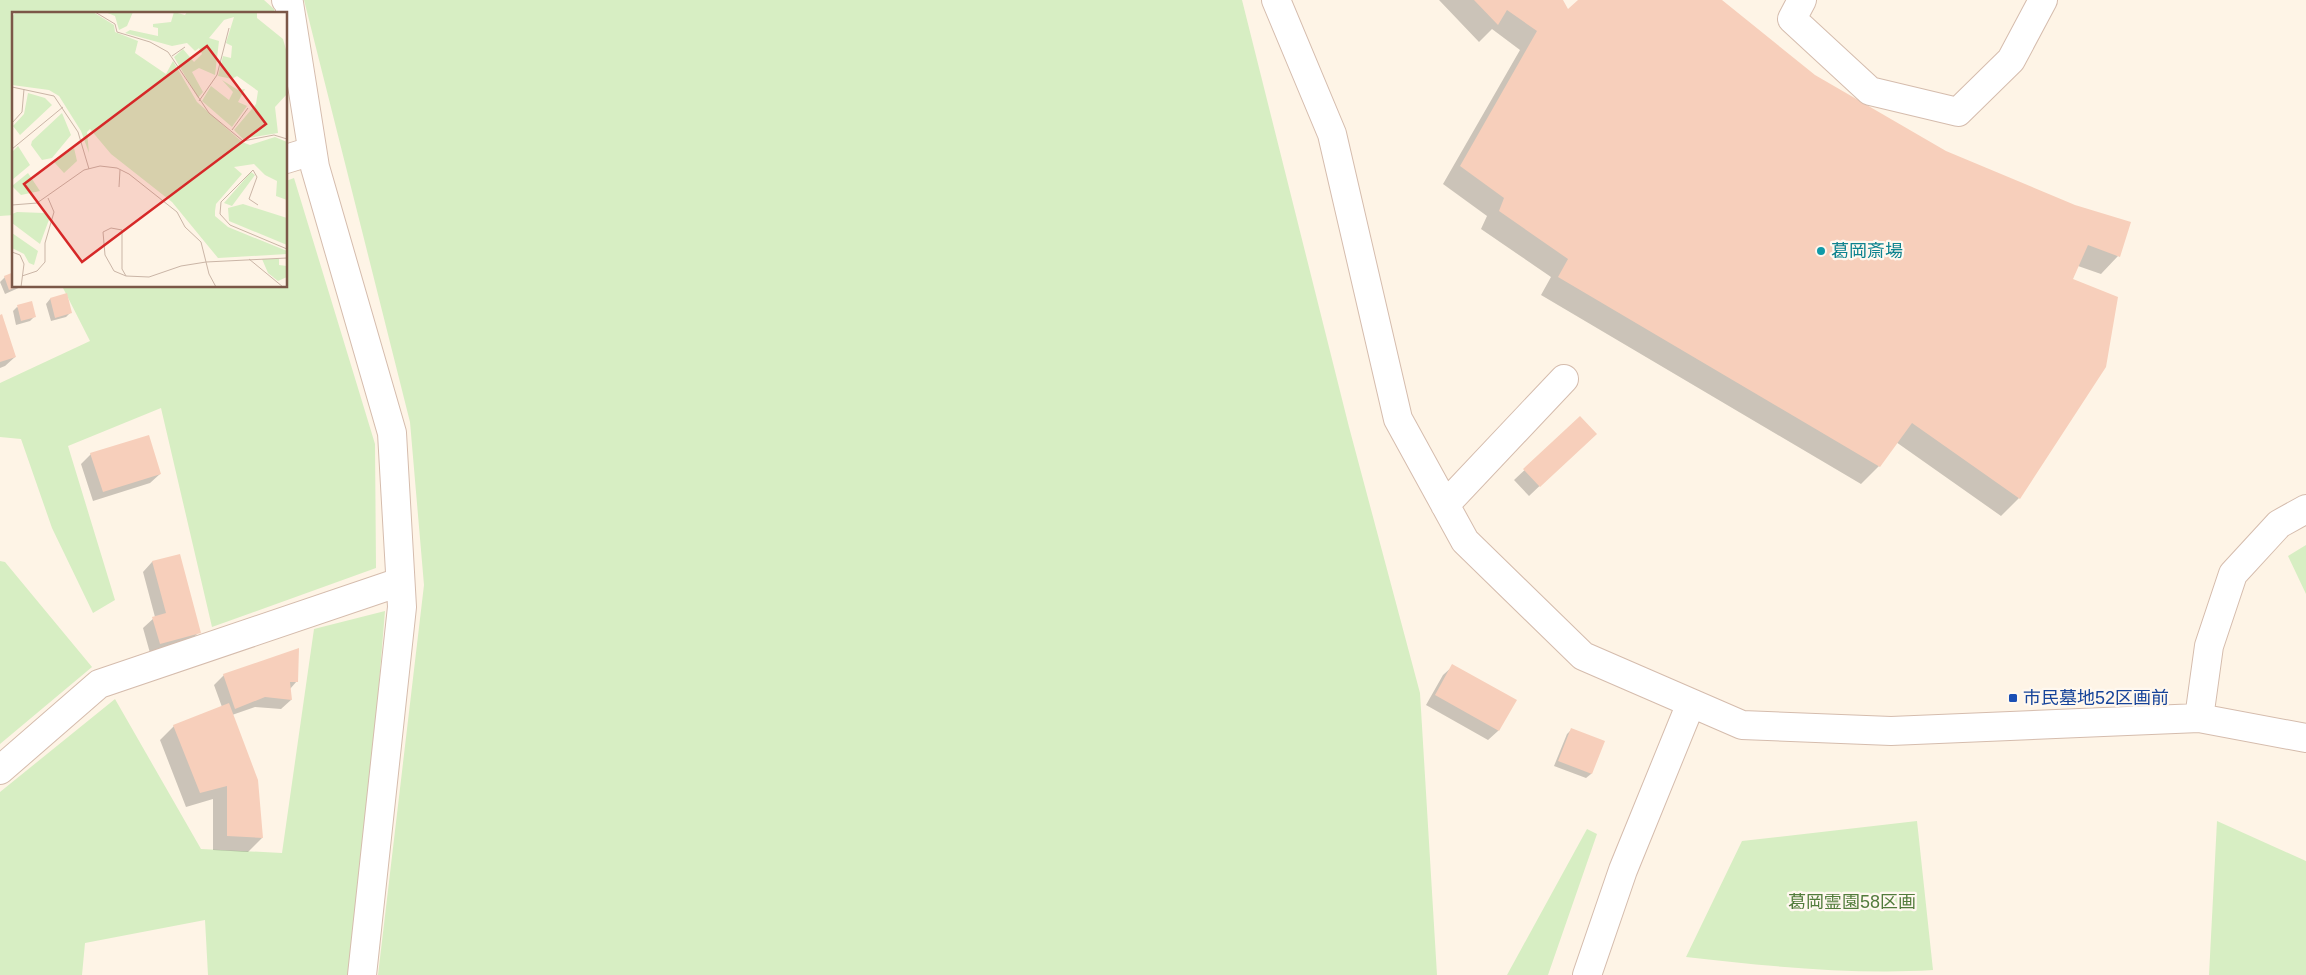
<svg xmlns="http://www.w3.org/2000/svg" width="2306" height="975" viewBox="0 0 2306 975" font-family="Arial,'Noto Sans JP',sans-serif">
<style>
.green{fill:#d7eec3}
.shadow{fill:#0003}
.building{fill:#f7cfbb}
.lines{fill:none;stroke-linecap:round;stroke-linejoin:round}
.minor-casing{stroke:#d5bcad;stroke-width:30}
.minor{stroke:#fff;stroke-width:28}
.culture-dot{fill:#0f9aa8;stroke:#fff8ef;stroke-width:2}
.transit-dot{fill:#1a4fb4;stroke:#fff8ef;stroke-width:2}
.labels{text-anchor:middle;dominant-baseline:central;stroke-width:4.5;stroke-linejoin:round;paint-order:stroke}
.culture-label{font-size:18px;fill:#0d838f;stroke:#fff8ef;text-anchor:start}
.transit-label{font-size:18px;fill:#164399;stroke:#fff8ef;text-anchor:start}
.park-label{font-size:18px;fill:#527c3c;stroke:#fff8ef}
.inset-road{fill:none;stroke:#cab5a6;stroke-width:1}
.view{fill:#d62828;fill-opacity:0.15;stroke:#d62828;stroke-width:2.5}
.inset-edge{fill:none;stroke:#7b5747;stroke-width:2.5}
</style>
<rect width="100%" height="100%" fill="#fef4e6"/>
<path class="green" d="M 0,0 L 264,0 L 274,9 L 275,14 L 14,14 L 14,215 L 0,216 Z
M 304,0 L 1242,0 L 1349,427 L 1420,693 L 1437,975 L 378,975 L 424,585 L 410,422 Z
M 294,178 L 375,444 L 376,568 L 212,627 L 161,408 L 68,446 L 115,600 L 93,613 L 52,528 L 21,439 L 0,437 L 0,383 L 90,341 L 62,286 L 286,286 L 286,181 Z
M 2306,545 L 2306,594 L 2288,556 Z
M 0,561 L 5,562 L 92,667 L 0,744 Z
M 385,611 L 364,866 L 349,975 L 208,975 L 205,920 L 85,943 L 82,975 L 0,975 L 0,792 L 115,699 L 201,849 L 282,853 L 314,629 Z
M 1917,821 L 1933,970 C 1856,975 1763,966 1686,957 L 1742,841 Z
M 2217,821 L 2306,861 L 2306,975 L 2209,975 Z
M 1587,829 L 1597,834 L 1548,975 L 1507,975 Z"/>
<path class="shadow" d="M 1439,0 L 1561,0 L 1568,11 L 1579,0 L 1720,0 L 1814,76 L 2118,256 L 2101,274 L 2078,266 L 2072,280 L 2019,498 L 2001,516 L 1896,442 L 1879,466 L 1861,484 L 1541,295 L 1551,277 L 1481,229 L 1487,216 L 1443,184 L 1520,50 L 1492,29 L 1479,42 Z
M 5,277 L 14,286 L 23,286 L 5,294 L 0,282 Z
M 66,295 L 71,312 L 66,317 L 51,321 L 46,304 L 50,299 Z
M 17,307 L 35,316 L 30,321 L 16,325 L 13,311 Z
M 0,316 L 15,357 L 5,366 L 0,368 Z
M 1580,418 L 1585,443 L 1529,496 L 1514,480 Z
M 91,454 L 160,474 L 150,483 L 93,501 L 81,464 Z
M 179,555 L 199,632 L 189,642 L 150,653 L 143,628 L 155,617 L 143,572 L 152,562 Z
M 1453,666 L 1515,701 L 1498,731 L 1488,740 L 1426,705 L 1443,675 Z
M 224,675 L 297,681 L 290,689 L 291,700 L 281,709 L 255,707 L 232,715 L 262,838 L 248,852 L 213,850 L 213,799 L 186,807 L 160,740 L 174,726 L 222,707 L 214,685 Z
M 1572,729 L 1603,742 L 1591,774 L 1586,778 L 1554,766 L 1567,734 Z"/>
<path class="building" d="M 1474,0 L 1563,0 L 1568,9 L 1578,0 L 1722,0 L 1815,75 L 1946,151 L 2075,205 L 2131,222 L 2120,257 L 2088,245 L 2073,279 L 2118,297 L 2106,367 L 2020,499 L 1912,423 L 1880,467 L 1558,277 L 1568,259 L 1499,211 L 1504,198 L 1460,166 L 1537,31 L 1507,10 L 1498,25 Z
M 14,272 L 14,286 L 18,286 L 9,290 L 4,276 Z
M 67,293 L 72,313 L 55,318 L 50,298 Z
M 32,301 L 36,317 L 21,321 L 17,305 Z
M 2,314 L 16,357 L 0,362 L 0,315 Z
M 1580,416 L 1597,434 L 1540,487 L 1523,469 Z
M 149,435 L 161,474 L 103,492 L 90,453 Z
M 180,554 L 201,633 L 160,644 L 152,617 L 166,613 L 152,561 Z
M 299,648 L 298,682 L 290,682 L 292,700 L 265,697 L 235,709 L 223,674 Z
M 1452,664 L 1517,700 L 1499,731 L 1435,695 Z
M 229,703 L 258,780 L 263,838 L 227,836 L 227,786 L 200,793 L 173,725 Z
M 1571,728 L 1605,741 L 1592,774 L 1558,761 Z"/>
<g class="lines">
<defs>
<path id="minor" d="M 286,0 L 289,3 L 315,167 L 392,433 L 402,607 L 362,975
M 1276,0 L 1332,134 L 1398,419 L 1465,541 L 1583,656 L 1742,725 L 1891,731 L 2199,718 L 2306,738
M 1802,0 L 1792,19 L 1870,91 L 1958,112 L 2011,60 L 2043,0
M 286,159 L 312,151
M 1445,505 L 1564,379
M 2199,718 L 2209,646 L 2233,574 L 2279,524 L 2306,509
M 0,770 L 99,684 L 400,582
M 1587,975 L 1623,870 L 1691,703"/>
</defs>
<use href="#minor" class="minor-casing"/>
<use href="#minor" class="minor"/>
</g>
<circle class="culture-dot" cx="1821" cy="251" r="5"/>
<rect class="transit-dot" x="2008" y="693" width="10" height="10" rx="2.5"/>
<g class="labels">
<g class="culture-label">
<text x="1831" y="251">葛岡斎場</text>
</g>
<g class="transit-label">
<text x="2023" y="698">市民墓地52区画前</text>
</g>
<g class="park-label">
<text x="1852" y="902">葛岡霊園58区画</text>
</g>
</g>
<g transform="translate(12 12)">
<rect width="275" height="275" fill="#fef4e6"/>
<path d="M 4,0 L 81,0 L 102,13 L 103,20 L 126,29 L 123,41 L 154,62 L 161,49 L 185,90 L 230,130 L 238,133 L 263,125 L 275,130 L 275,188 L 264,184 L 265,169 L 253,163 L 242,152 L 222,155 L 230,162 L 204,192 L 203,199 L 203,204 L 216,215 L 275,239 L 275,242 L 206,246 L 160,190 L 99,142 L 78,117 L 75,120 L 77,141 L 69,119 L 47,84 L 37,78 L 0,73 L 0,5 ZM 93,0 L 121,0 L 115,14 L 107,18 L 103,4 ZM 162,0 L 173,3 L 175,0 L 245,0 L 245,6 L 271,27 L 275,41 L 275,82 L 263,95 L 266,121 L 231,127 L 222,118 L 244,92 L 246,79 L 225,64 L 220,67 L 206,64 L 211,44 L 219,46 L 220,34 L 214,31 L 222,5 L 212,8 L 197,26 L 207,29 L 203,63 L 187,56 L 180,60 L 191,80 L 186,86 L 162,45 L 171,37 L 182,50 L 190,42 L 187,36 L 183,39 L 175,31 L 160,34 L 113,21 L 118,18 L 146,24 L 146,16 L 141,15 L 141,12 L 159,10 ZM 210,68 L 226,78 L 233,77 L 226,90 L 235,94 L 220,115 L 190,89 L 199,74 L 217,88 L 221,80 ZM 16,81 L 33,86 L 40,93 L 8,123 L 1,114 L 12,102 ZM 50,101 L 59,123 L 40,146 L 30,148 L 19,133 L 20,129 ZM 6,134 L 18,153 L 0,168 L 0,140 ZM 62,136 L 65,149 L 52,161 L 42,150 ZM 239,160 L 243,163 L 220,194 L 212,191 ZM 16,161 L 28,179 L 9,183 L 0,174 ZM 231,192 L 275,206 L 275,233 L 217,209 L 216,196 ZM 5,200 L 32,201 L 38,205 L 28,232 L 0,211 L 0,202 ZM 0,221 L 26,239 L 22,253 L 17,251 L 12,242 L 0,236 ZM 250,247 L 267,247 L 267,253 L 275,254 L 275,265 L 266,269 L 256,261 Z" fill="#d7eec3"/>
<path class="inset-road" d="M 83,0 L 103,12 L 105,20 L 138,30 L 156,40 L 197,101 L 231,129 L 262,123 L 275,127M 160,44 L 173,35M 0,75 L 42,84 L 66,120 L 77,157M 187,89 L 205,63 L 217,16M 0,111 L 10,100 L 12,77M 220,118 L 236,96M 0,137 L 51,95M 107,175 L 108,158M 0,193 L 25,191 L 72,158 L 88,154 L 105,156 L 117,162 L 165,200 L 173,215 L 189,230 L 197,262 L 204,275M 246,193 L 237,187 L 245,165 L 241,158 L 209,190 L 208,202 L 218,213 L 275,237M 0,240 L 8,243 L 12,252 L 9,275M 237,247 L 271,275M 10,264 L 25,259 L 33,250 L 33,231 L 42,200 L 36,186M 114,264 L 110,257 L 110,218 L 99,216 L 91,220 L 93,243 L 102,259 L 114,264 L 137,265 L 169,254 L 194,250 L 275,246"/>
<path class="view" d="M 195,34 L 254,112 L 70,250 L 12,172 Z"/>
<rect width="275" height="275" class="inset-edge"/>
</g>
</svg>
